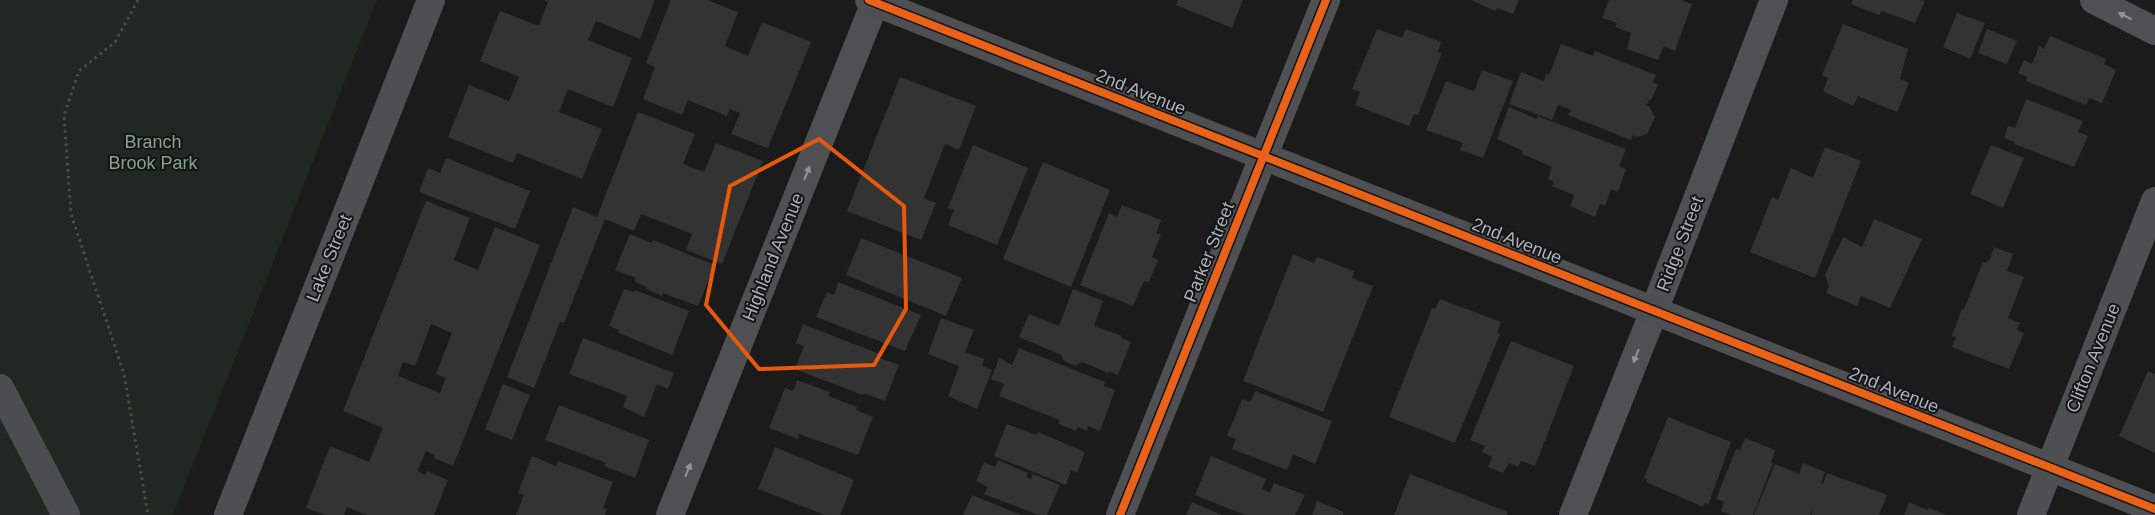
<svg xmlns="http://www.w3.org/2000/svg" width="2155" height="515" viewBox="0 0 2155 515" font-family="Helvetica,sans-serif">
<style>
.green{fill:#212822}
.building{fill:#333;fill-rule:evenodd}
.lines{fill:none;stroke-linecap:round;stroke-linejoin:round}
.path{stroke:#4b4c4f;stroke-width:3;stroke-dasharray:2.5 4;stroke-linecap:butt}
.street{stroke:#4f5054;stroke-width:28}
.secondary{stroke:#4e4f52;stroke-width:28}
.primary{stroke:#4c4d50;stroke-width:28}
.cycleway-casing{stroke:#151517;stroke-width:11}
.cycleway{stroke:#ea6118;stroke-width:8}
.oneway{fill:#91959c}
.marked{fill:none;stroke:#e8590c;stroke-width:4;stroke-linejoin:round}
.labels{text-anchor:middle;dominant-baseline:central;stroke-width:4;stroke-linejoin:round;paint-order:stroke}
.street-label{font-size:18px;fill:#adb2bb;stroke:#151517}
.park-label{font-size:18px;fill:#84a686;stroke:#151517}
</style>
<rect width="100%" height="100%" fill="#1b1b1b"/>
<path class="green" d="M 0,0 L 377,0 L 173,515 L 0,515 Z"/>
<path class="building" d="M 544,0 L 655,0 L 640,39 L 596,21 L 588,40 L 632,58 L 613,107 L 568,89 L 559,112 L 602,129 L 582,179 L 517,153 L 513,163 L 448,137 L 469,85 L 509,101 L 519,77 L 480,61 L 500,11 L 539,26 L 548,2 Z
M 671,0 L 707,0 L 738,12 L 725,46 L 748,56 L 762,22 L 811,42 L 768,148 L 731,134 L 740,113 L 730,109 L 727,116 L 688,100 L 682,115 L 643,99 L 655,67 L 646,63 Z
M 1178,0 L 1243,0 L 1232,28 L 1176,5 Z
M 1471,0 L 1519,0 L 1513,14 L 1497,8 L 1495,11 Z
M 1609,0 L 1681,0 L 1692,4 L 1675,51 L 1664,46 L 1658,60 L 1627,49 L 1631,33 L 1615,27 L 1617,23 L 1602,18 Z
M 1853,0 L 1921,0 L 1925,1 L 1915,23 L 1882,11 L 1879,15 L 1851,4 Z
M 1957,13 L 1985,23 L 1970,59 L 1943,47 Z
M 1843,24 L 1908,49 L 1900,79 L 1909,83 L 1897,112 L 1858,96 L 1853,106 L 1823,91 L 1828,78 L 1822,75 Z
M 1377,29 L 1402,38 L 1406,29 L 1441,42 L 1438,52 L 1442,53 L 1418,115 L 1414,114 L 1409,126 L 1355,105 L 1360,92 L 1352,89 Z
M 1987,29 L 2017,41 L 2007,64 L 1978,53 Z
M 2050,36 L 2106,59 L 2104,64 L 2116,70 L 2102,103 L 2089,98 L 2086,105 L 2026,81 L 2027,77 L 2018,73 L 2024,60 L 2032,64 L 2039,46 L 2044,49 Z
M 1561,44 L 1593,56 L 1595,51 L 1656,75 L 1653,82 L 1658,85 L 1651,100 L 1649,100 L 1646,106 L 1649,106 L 1655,117 L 1647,134 L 1637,137 L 1633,135 L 1631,140 L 1568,115 L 1571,110 L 1558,105 L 1552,120 L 1509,104 L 1521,72 L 1544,81 L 1546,74 L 1549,75 Z
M 1482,70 L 1513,81 L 1483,158 L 1460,150 L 1463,143 L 1426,130 L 1446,81 L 1474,91 Z
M 900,77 L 976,106 L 959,150 L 945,144 L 924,198 L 936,203 L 921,240 L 847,211 Z
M 2026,99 L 2083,121 L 2078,132 L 2088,136 L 2074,167 L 2014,144 L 2015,142 L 2004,138 L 2008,126 L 2015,128 Z
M 1509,107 L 1537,119 L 1537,116 L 1626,149 L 1619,166 L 1626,169 L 1618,192 L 1611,189 L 1605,206 L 1600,204 L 1595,217 L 1570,206 L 1574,195 L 1552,186 L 1554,182 L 1548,179 L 1552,167 L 1522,154 L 1523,151 L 1497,139 Z
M 638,112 L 695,134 L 683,164 L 704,172 L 716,143 L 763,161 L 722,264 L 686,250 L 692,234 L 641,214 L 634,231 L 605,219 L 564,323 L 560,322 L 534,388 L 507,377 L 573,207 L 597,217 Z
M 973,145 L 1028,168 L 997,245 L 948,225 L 954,210 L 948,208 Z
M 1991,145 L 2024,158 L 2003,208 L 1970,194 Z
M 1825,147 L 1861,161 L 1815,278 L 1750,252 L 1772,197 L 1778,200 L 1791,168 L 1813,178 Z
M 446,158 L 530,191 L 515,229 L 419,192 L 428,168 L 440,173 Z
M 1043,162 L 1110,190 L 1071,287 L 1003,259 Z
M 426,201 L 470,218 L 454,260 L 478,270 L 495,227 L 540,245 L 453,466 L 434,458 L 435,455 L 426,451 L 417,471 L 425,475 L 427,471 L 448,480 L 434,515 L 367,515 L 347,507 L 344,515 L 325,515 L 306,508 L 330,446 L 369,462 L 383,428 L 343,411 ZM 431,324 L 452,333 L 436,374 L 446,378 L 440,393 L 398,376 L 403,362 L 415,366 Z
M 1122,205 L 1161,220 L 1156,233 L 1161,235 L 1152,257 L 1158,260 L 1149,282 L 1144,281 L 1133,306 L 1080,285 L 1109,213 L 1117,217 Z
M 1874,219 L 1922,239 L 1890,308 L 1861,296 L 1857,306 L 1826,293 L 1829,286 L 1825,275 L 1843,237 L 1862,247 Z
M 630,234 L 652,243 L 653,240 L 715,265 L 698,306 L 663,293 L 662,296 L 646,289 L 647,287 L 635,282 L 636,278 L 615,270 Z
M 861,238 L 962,278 L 946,316 L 846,275 Z
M 1994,247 L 2013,254 L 2007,271 L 2024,277 L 2008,318 L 2020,323 L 2017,330 L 2024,333 L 2009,369 L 1952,347 L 1956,337 L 1952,336 L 1962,309 L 1964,309 L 1983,262 L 1985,263 L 1990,259 Z
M 1293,254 L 1314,263 L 1317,257 L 1354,271 L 1352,278 L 1373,286 L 1323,412 L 1243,381 Z
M 838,282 L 921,315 L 905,351 L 816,317 L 827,292 L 834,295 Z
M 624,289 L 634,292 L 635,290 L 689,311 L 672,355 L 619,333 L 619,330 L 609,326 Z
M 1073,289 L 1103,301 L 1094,326 L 1122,336 L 1121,338 L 1131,342 L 1118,375 L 1109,371 L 1108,373 L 1082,362 L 1075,366 L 1064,361 L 1061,355 L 1019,337 L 1029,314 L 1059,326 Z
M 1440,299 L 1501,322 L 1497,333 L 1500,334 L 1455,443 L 1389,417 L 1432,308 L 1435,309 Z
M 941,318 L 974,330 L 965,352 L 984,359 L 982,366 L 992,370 L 977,409 L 948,396 L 959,366 L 928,354 Z
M 803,324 L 882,355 L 880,358 L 899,365 L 885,401 L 864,393 L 863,395 L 795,369 L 804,346 L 796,343 Z
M 583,338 L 674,373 L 668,389 L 657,384 L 644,417 L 623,407 L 627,396 L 569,374 Z
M 1511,341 L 1574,366 L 1535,466 L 1521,461 L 1518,467 L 1509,463 L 1503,473 L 1488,467 L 1492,457 L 1482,452 L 1485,446 L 1470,440 Z
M 1019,348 L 1105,382 L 1104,386 L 1115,390 L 1100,431 L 1088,426 L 1087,431 L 1078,427 L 1076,431 L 1058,424 L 1060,420 L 999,396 L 1004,384 L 991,379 L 999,358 L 1012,365 Z
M 2148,371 L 2155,374 L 2155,453 L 2119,436 Z
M 797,380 L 830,392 L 828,396 L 857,407 L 856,410 L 873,417 L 858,455 L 799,434 L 798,439 L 769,428 L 785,388 L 793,391 Z
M 503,384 L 530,395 L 512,440 L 485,429 Z
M 1255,391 L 1332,421 L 1315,464 L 1293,454 L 1287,470 L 1232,449 L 1236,439 L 1227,436 L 1242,399 L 1250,402 Z
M 559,405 L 649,440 L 635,478 L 604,466 L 606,463 L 545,440 Z
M 1668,417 L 1731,442 L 1708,505 L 1705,503 L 1703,507 L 1646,482 L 1647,479 L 1644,478 Z
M 1007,424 L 1036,435 L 1038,432 L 1085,452 L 1077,473 L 1071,470 L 1066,485 L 994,456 Z
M 1745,438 L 1775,450 L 1771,463 L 1773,463 L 1753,515 L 1731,515 L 1721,511 L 1724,502 L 1716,499 L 1736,449 L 1740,450 Z
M 775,447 L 854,480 L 840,515 L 825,515 L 758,489 Z
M 532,456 L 556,466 L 558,461 L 613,482 L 603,508 L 607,509 L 605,515 L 516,515 L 524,495 L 518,493 Z
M 1211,456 L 1266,479 L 1262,489 L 1270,492 L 1274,483 L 1305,495 L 1295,515 L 1245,515 L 1195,495 Z
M 998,460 L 1028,473 L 1026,477 L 1031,479 L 1033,474 L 1060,485 L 1047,515 L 1039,515 L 984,494 L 988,487 L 976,481 L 984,462 L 995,467 Z
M 1803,463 L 1825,472 L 1821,483 L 1823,484 L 1827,473 L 1887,495 L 1879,515 L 1811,515 L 1814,507 L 1810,515 L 1754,515 L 1775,464 L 1799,474 Z
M 1410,474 L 1508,512 L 1507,515 L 1394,515 Z
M 972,495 L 1021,515 L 963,515 Z
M 1317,501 L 1344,512 L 1343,515 L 1312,515 Z
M 1192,502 L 1222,515 L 1186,515 Z
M 1909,502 L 1927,510 L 1929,508 L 1947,515 L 1904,515 Z"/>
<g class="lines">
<path class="path" d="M 138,0 L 115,42 L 79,71 L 64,115 L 71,214 L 124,374 L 148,515"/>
<path class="street" d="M 2094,0 L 2155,31
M 670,515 L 876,0
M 1120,515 L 1326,0
M 1573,515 L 1654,311 L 1774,0"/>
<path class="secondary" d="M 869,0 L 2155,509
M 228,515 L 431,0
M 2031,515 L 2155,201"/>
<path class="primary" d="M 0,388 L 66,515"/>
<defs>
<path id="cycleway" d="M 869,0 L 2155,509
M 1120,515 L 1326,0"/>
</defs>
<use href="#cycleway" class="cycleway-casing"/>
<use href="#cycleway" class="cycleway"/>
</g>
<defs><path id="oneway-solid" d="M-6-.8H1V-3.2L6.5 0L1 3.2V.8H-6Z" transform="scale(1.25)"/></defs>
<g class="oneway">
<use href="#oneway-solid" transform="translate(2125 16) rotate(-153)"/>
<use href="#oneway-solid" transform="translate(807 173) rotate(-68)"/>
<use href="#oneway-solid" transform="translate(1636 356) rotate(112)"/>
<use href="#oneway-solid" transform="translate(688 470) rotate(-68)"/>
</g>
<path class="marked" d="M 819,139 L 904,206 L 906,309 L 874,365 L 759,369 L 706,305 L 730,186 Z"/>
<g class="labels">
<g class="street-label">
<text transform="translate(1141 92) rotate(22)">2nd Avenue</text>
<text transform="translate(1517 241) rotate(22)">2nd Avenue</text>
<text transform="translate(1680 244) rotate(-69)">Ridge Street</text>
<text transform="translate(1209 252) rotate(-68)">Parker Street</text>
<text transform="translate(773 257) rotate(-68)">Highland Avenue</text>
<text transform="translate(329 258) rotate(-68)">Lake Street</text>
<text transform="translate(2093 358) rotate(-68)">Clifton Avenue</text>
<text transform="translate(1894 390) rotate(22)">2nd Avenue</text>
</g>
<g class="park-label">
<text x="153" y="142">Branch<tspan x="153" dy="21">Brook Park</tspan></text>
</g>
</g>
</svg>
